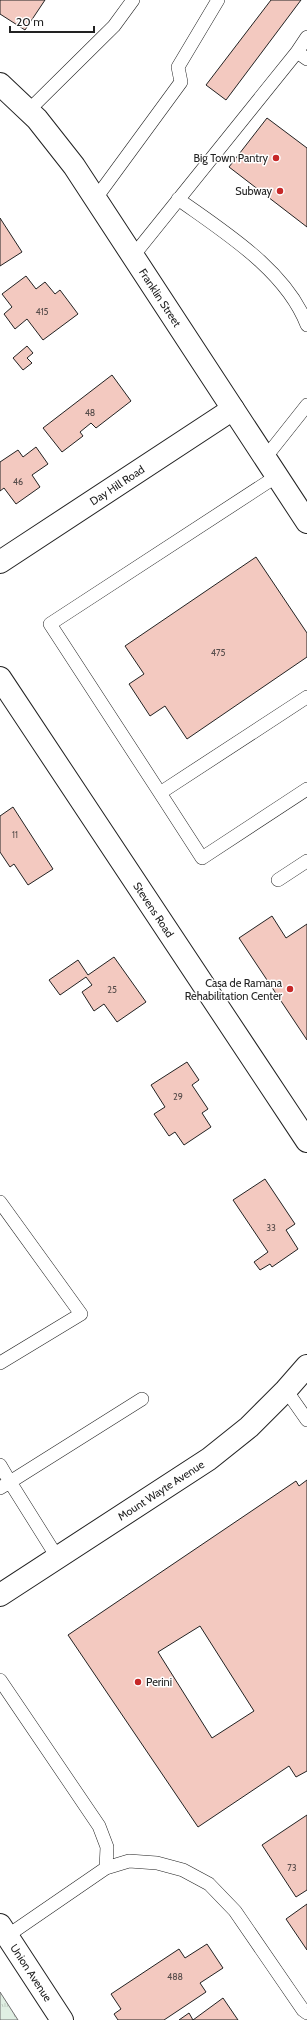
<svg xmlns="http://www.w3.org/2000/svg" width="307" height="2020" viewBox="0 0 307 2020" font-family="Cabin,sans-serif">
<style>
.park{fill:url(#park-tufts);stroke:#6f6f6f}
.building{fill:#f3c9c0;stroke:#222;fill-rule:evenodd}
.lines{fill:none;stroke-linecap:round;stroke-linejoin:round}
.service-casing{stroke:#222;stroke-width:14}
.minor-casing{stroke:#222;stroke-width:24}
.tertiary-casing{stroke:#222;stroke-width:24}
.secondary-casing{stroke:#222;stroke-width:24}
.service{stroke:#fff;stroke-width:13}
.minor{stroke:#fff;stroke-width:22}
.tertiary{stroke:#fff;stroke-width:22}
.secondary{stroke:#fff;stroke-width:22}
.poi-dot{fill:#c62828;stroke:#fff;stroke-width:1.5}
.labels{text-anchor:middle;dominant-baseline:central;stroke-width:3;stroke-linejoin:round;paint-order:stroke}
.number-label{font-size:9px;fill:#564c4a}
.poi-label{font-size:11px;fill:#222;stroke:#fff;text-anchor:end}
.street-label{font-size:11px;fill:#222;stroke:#fff}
</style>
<defs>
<pattern id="park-tufts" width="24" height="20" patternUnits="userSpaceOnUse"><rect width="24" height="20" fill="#e0efe3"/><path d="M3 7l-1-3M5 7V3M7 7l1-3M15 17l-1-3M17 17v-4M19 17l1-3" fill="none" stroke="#c0cdc2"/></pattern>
</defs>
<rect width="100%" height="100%" fill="#fff"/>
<path class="park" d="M 0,1992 L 18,2020 L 0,2020 Z"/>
<path class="building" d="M 0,0 L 45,0 L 25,30 L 0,14 Z
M 271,0 L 301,0 L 226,100 L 206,85 Z
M 267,118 L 307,148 L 307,227 L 229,167 Z
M 0,218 L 22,252 L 0,266 Z
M 26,276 L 36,289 L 45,282 L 55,294 L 60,290 L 78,314 L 43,340 L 27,319 L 15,329 L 4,314 L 12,307 L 2,294 Z
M 27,346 L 33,353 L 27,358 L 32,363 L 23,370 L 13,358 Z
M 112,375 L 131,401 L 96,428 L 91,423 L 80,432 L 83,436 L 62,452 L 43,428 Z
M 36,447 L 48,464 L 32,475 L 40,487 L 16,504 L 4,488 L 0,491 L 0,462 L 18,450 L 23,457 Z
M 256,557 L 307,633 L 307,657 L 187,739 L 165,706 L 150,716 L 129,684 L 144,674 L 125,646 Z
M 13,807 L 53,869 L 28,885 L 14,864 L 10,867 L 0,852 L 0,816 Z
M 272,916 L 286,938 L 307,924 L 307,1040 L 239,938 Z
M 114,957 L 146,1002 L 117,1022 L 104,1004 L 94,1011 L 82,992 L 92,985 L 86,977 L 60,995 L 49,980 L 78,960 L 88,975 Z
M 187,1062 L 199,1080 L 192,1085 L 208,1109 L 202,1113 L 211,1127 L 184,1145 L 175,1132 L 169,1136 L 154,1114 L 165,1107 L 151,1085 Z
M 265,1179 L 295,1224 L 286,1230 L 298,1249 L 272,1267 L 270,1264 L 260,1270 L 254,1262 L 268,1252 L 233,1200 Z
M 307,1480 L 307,1771 L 296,1777 L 289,1766 L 198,1827 L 68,1635 L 296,1481 L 299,1486 ZM 200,1626 L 254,1711 L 212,1738 L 158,1652 Z
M 307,1815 L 307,1890 L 296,1897 L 262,1845 Z
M 307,1904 L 307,1950 L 286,1919 Z
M 207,1944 L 223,1968 L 200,1983 L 206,1992 L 164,2020 L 118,2020 L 114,2014 L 121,2009 L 111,1994 L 179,1949 L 185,1958 Z
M 223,1998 L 238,2020 L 179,2020 L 189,2013 L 193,2020 Z"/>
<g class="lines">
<defs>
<path id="service" d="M 297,52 L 307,37
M 28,111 L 114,26 L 133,0
M 96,198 L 181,82 L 178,67 L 218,0
M 178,199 C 224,232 286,270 307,325
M 133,256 L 297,52 L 307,59
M 265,458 L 307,405
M 277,476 L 50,624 L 160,793 L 307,697
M 160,793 L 202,858 L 307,789
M 278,880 L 307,861
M 0,1202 L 81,1314 L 0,1363
M 286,1390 L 307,1420
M 0,1465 L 10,1482 L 0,1488
M 57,1557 L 10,1482 L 142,1399
M 0,1680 L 99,1826 L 107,1847 L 106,1868
M 7,1936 L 106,1868 L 129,1861 L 157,1863 L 183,1870 L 209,1884 L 235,1911 L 303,2010 L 307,2013"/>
<g id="minor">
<path id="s1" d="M 0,562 L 233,409"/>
<path id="s2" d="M 0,678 L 307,1141"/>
</g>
<g id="tertiary">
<path id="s3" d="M 0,84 L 37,119 L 74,166 L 307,522"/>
<path id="s4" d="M 0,1595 L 209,1459 L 249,1427 L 286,1390 L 307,1366"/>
</g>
<g id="secondary">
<path id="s5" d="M 0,1925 L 62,2020"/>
</g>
</defs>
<use href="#service" class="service-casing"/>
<use href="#minor" class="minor-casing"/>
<use href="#tertiary" class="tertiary-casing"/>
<use href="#secondary" class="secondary-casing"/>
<use href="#service" class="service"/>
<use href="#minor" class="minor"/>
<use href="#tertiary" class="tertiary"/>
<use href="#secondary" class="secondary"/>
</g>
<g class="poi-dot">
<circle cx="276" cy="158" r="4"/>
<circle cx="280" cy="191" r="4"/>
<circle cx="290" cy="989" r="4"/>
<circle cx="138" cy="1682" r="4"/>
</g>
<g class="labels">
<g class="number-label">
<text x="42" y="311">415</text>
<text x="90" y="412">48</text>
<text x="18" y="481">46</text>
<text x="218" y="652">475</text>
<text x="15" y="834">11</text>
<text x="112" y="989">25</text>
<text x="178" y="1096">29</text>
<text x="271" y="1227">33</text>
<text x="292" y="1867">73</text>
<text x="175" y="1976">488</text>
</g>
<g class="poi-label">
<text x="268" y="158">Big Town Pantry</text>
<text x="272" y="191">Subway</text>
<text x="282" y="983">Casa de Ramana<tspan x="282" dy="13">Rehabilitation Center</tspan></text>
<text x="146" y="1682" text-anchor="start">Perini</text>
</g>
<g class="street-label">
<text stroke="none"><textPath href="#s3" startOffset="268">Franklin Street</textPath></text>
<text stroke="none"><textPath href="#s1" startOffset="140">Day Hill Road</textPath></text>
<text stroke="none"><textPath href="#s2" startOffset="278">Stevens Road</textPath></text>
<text stroke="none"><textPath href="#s4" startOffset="192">Mount Wayte Avenue</textPath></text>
<text stroke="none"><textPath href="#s5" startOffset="57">Union Avenue</textPath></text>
</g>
</g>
<path d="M10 26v6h84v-6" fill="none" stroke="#222222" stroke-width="2"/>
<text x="16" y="26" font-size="12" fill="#222222" stroke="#ffffff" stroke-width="3" paint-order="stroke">20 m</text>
</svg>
